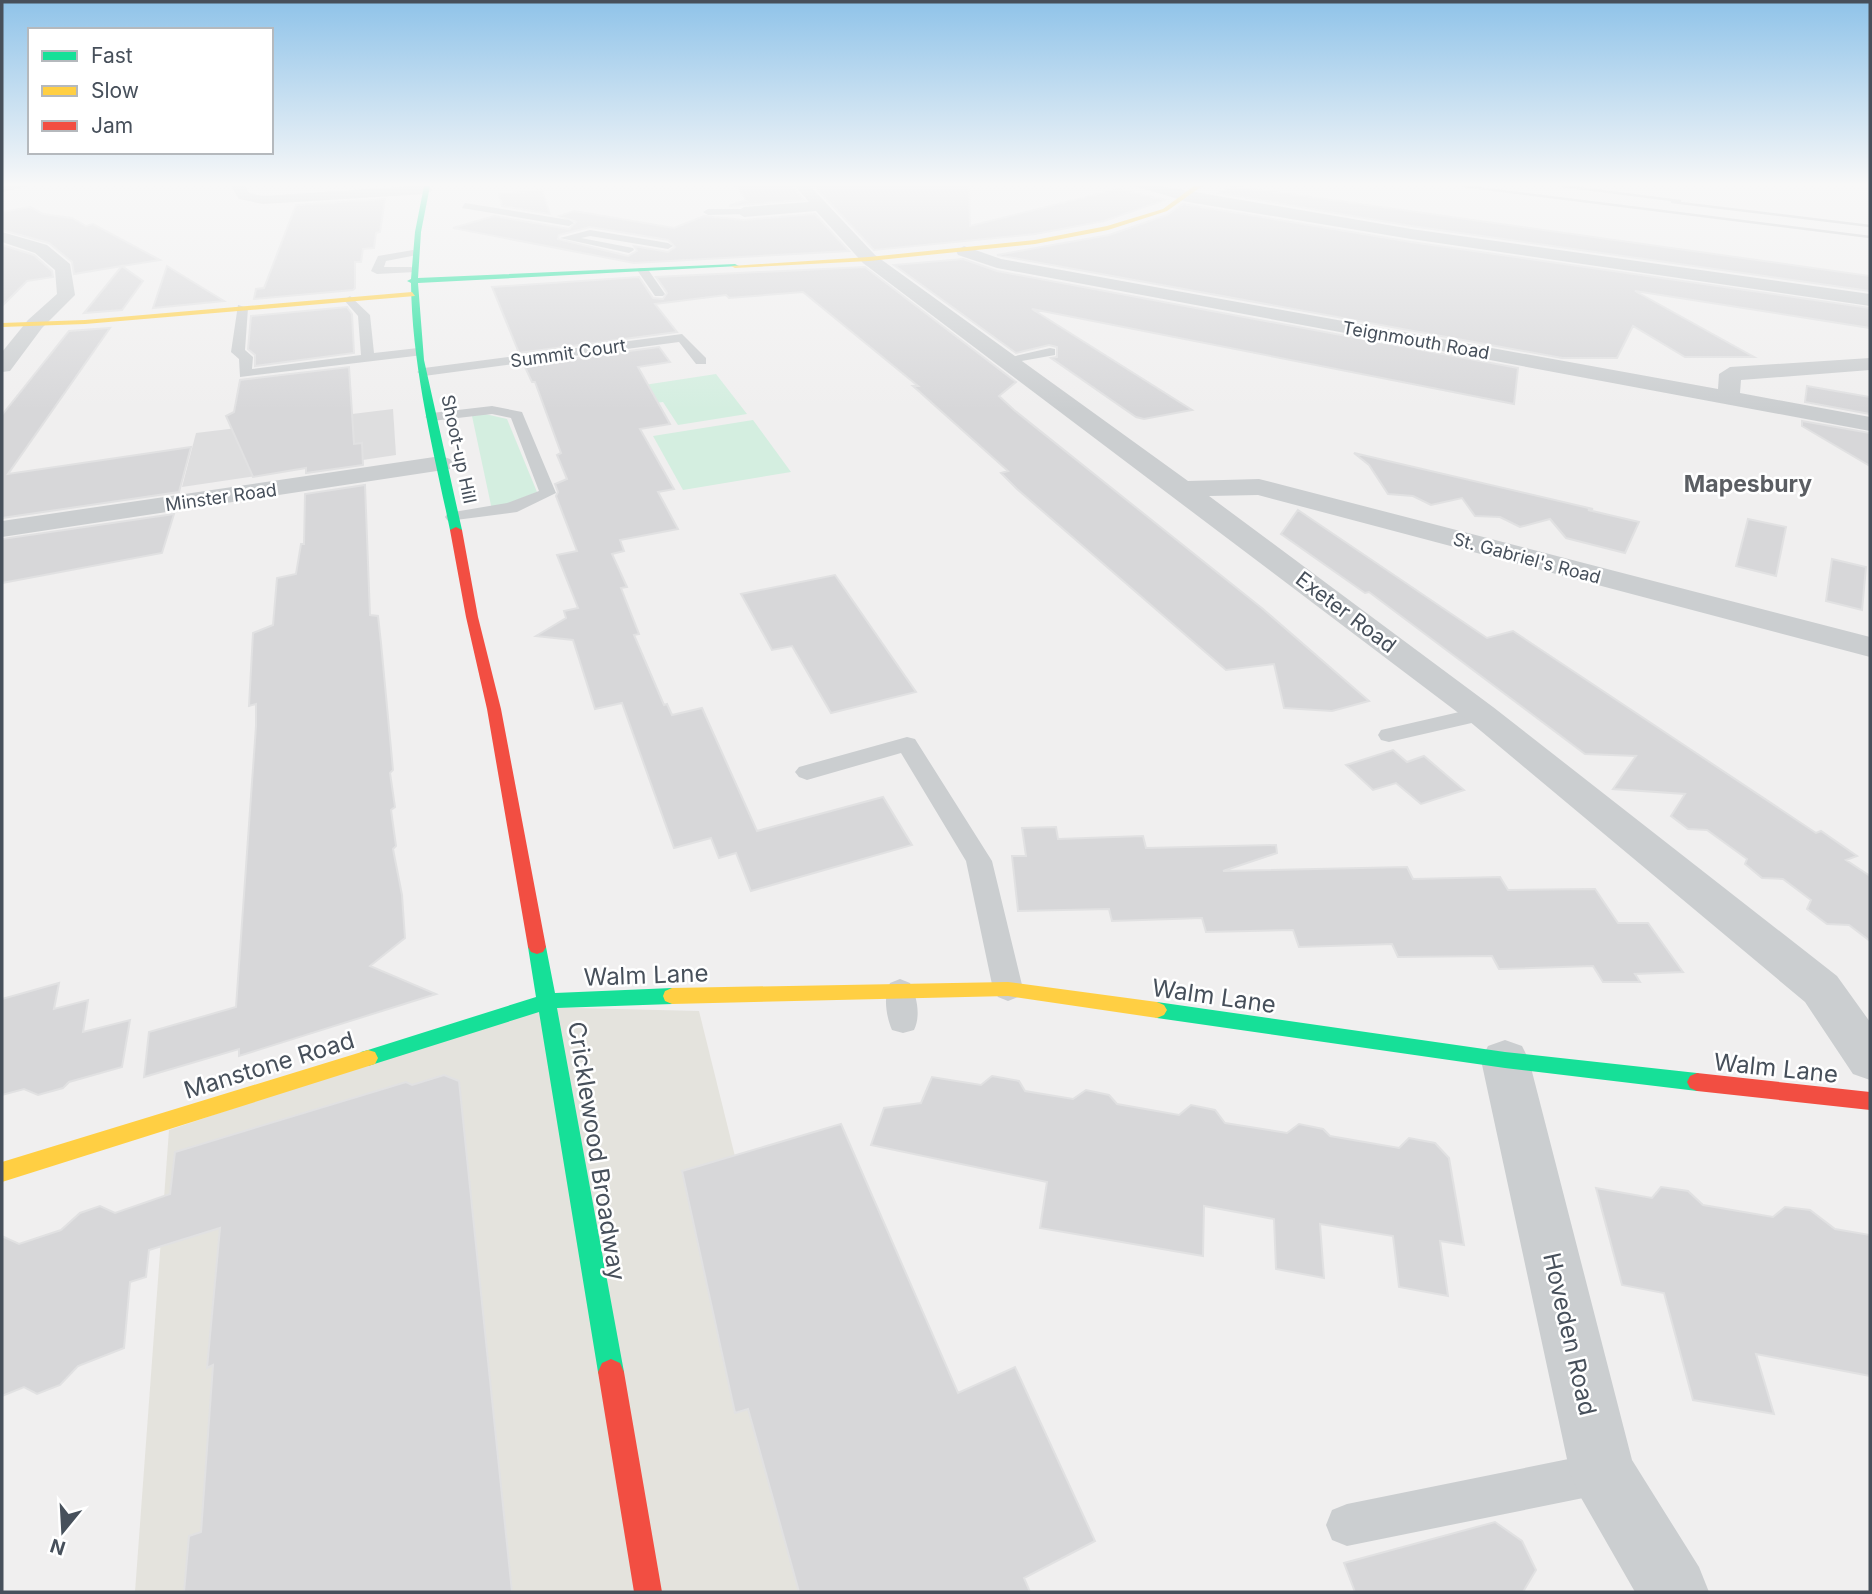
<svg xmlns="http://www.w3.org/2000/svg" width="1872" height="1594" viewBox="0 0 1872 1594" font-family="Inter,sans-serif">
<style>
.commercial{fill:#e4e3dd}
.education{fill:#dededf}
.green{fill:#d4eee0}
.building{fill:#d7d7d9;stroke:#e1e1e2;stroke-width:2;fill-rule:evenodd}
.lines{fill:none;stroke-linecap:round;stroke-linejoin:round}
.lane{fill:#cbced0;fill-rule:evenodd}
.street{fill:#cbced0;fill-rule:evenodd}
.fast{fill:#16e098;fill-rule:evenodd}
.slow{fill:#ffcf43;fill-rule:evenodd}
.jam{fill:#f24e42;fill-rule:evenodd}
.rail{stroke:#c5c7c9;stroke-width:2.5}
.labels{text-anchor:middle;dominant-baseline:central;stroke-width:5;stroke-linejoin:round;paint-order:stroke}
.far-street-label{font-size:18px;fill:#47505b;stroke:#fff}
.street-label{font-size:21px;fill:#47505b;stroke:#fff}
.far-district-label{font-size:23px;font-weight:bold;fill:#5b5e63;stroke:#fff}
.near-street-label{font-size:24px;fill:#47505b;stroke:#fff}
</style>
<rect width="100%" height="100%" fill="#f0efef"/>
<path class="commercial" d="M 535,1007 L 699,1011 L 843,1592 L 135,1592 L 169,1130 Z"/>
<path class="education" d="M 393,409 L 396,455 L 182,487 L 196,433 Z"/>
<path class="green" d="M 716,374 L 747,414 L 678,425 L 663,402 L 655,403 L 631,387 Z
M 485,414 L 507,419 L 537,492 L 492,510 L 472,416 Z
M 753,420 L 791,472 L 683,490 L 653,436 Z"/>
<path class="building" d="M 737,186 L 793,186 L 804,200 L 729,206 L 746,200 Z
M 814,186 L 969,186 L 970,226 L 1118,189 L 1165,200 L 1104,221 L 1035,234 L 874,250 Z
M 1232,186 L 1870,276 L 1870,291 L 1411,226 L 1219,193 Z
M 542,190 L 550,214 L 502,206 L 499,194 Z
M 385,199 L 380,232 L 376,233 L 374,248 L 363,249 L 361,262 L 355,262 L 355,288 L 353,290 L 254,299 L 256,289 L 264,288 L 296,205 Z
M 1183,204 L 1411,242 L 1870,308 L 1870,328 L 1635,291 L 1754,357 L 1685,357 L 1633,326 L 1617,358 L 1562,358 L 997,255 L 1109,235 L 1167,215 Z
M 30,207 L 43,214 L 72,218 L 86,226 L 93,224 L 160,260 L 122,266 L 143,281 L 122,310 L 84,313 L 122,266 L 74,274 L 72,262 L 49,243 L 2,230 L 2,212 Z
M 574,211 L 674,228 L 704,216 L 744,220 L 815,214 L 849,251 L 634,263 L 453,228 L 494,216 L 569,229 L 576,222 L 559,216 ZM 590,227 L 668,240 L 675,247 L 668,252 L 634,246 L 637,251 L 628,256 L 558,239 L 559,235 Z
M 2,245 L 34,255 L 52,271 L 53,277 L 27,281 L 2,306 Z
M 963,259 L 997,271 L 1518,368 L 1514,404 L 1032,309 L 1192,410 L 1144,419 L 1136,417 L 1051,358 L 1057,357 L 1057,347 L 1049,345 L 1016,353 L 894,265 Z
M 167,266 L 224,301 L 153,308 Z
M 865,267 L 1016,382 L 999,396 L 1014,410 L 1263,609 L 1369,701 L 1332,711 L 1284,708 L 1274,664 L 1226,670 L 1017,489 L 1001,473 L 1008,471 L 913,386 L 918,386 L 803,292 L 729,298 L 726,295 L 655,304 L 677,332 L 519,353 L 492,287 L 639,277 L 653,298 L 663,299 L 667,293 L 656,277 Z
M 347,307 L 352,314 L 354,353 L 255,366 L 255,355 L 248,349 L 251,316 Z
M 110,328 L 8,474 L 191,447 L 179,492 L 2,518 L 2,415 L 69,331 Z
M 659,347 L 670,362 L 638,367 L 670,424 L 640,429 L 674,489 L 658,492 L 678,529 L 620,540 L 624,551 L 612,554 L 627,587 L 621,588 L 639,634 L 634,635 L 664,705 L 667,704 L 672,715 L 702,708 L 757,831 L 883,797 L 912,845 L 751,891 L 736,853 L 719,858 L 711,838 L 674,848 L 622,703 L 595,709 L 573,640 L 536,636 L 566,618 L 564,611 L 578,608 L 557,555 L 577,551 L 556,496 L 558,492 L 555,484 L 567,479 L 557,455 L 561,453 L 535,382 L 532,382 L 524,365 Z
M 349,367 L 354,444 L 362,443 L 363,465 L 306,473 L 306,468 L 253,477 L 226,416 L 234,412 L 240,380 Z
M 1807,386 L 1870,397 L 1870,414 L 1805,402 Z
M 1802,421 L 1870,433 L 1870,466 L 1802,426 Z
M 1354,453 L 1593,509 L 1588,510 L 1639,522 L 1625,553 L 1566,538 L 1550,519 L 1520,527 L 1500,517 L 1475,516 L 1462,498 L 1431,505 L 1413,496 L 1388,494 L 1369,465 Z
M 365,485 L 370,615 L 378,616 L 381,643 L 393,770 L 390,773 L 395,807 L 391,810 L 396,846 L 393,849 L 402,895 L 405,938 L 370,966 L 436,994 L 239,1056 L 239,1049 L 144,1077 L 149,1032 L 236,1007 L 256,726 L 256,704 L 249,706 L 253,633 L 273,625 L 277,578 L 296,574 L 301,544 L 304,544 L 305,494 Z
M 1298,510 L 1487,638 L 1513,631 L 1816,833 L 1821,831 L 1857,856 L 1846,860 L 1870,876 L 1870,941 L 1849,925 L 1827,924 L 1807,909 L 1811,900 L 1783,879 L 1762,878 L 1745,864 L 1747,859 L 1707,830 L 1688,829 L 1671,816 L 1685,794 L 1613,789 L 1636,756 L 1585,754 L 1369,592 L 1365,593 L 1281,534 Z
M 174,514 L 162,553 L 2,583 L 2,539 Z
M 1748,519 L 1786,527 L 1776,576 L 1736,566 Z
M 1832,559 L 1866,567 L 1862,610 L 1826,601 Z
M 835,575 L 916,692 L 831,713 L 792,646 L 772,650 L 741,594 Z
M 1393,750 L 1407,762 L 1424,756 L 1464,790 L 1421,804 L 1396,783 L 1373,790 L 1346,765 Z
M 1056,827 L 1058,839 L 1143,836 L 1146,848 L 1276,845 L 1277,853 L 1223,871 L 1407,867 L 1413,879 L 1500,877 L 1508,890 L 1595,889 L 1618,923 L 1648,923 L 1683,972 L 1635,974 L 1640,982 L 1603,982 L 1593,966 L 1499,969 L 1492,956 L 1398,957 L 1392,944 L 1299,947 L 1293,930 L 1206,932 L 1202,918 L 1112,921 L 1109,909 L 1018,911 L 1012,856 L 1026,856 L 1022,828 Z
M 59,983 L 54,1009 L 88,1000 L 83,1032 L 130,1020 L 122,1067 L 69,1082 L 63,1088 L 38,1095 L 24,1089 L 2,1095 L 2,999 Z
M 444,1075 L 459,1081 L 512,1592 L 184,1592 L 189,1536 L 201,1532 L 213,1365 L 207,1368 L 220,1228 L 149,1250 L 146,1277 L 130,1282 L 124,1348 L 78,1366 L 60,1385 L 37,1394 L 24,1387 L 2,1396 L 2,1236 L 19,1244 L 61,1230 L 80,1213 L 100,1206 L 115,1213 L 170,1194 L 175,1152 L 406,1082 L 412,1085 Z
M 992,1076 L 1019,1081 L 1025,1091 L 1073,1099 L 1086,1090 L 1109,1095 L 1117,1104 L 1179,1115 L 1191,1105 L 1215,1110 L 1225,1123 L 1287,1133 L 1299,1124 L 1323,1129 L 1330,1136 L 1399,1148 L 1409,1138 L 1435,1143 L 1449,1158 L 1464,1245 L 1440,1241 L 1448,1296 L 1399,1287 L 1393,1236 L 1320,1224 L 1324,1278 L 1276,1269 L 1274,1219 L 1204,1206 L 1203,1256 L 1040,1228 L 1047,1182 L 871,1145 L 884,1108 L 921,1103 L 932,1077 L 981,1085 Z
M 841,1124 L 958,1393 L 1015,1367 L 1095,1541 L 1024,1578 L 1030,1592 L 799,1592 L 748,1409 L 735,1413 L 682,1171 Z
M 1661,1187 L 1688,1191 L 1703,1205 L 1773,1217 L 1785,1207 L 1810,1210 L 1835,1229 L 1870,1235 L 1870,1376 L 1756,1354 L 1774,1414 L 1693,1400 L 1664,1293 L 1622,1285 L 1596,1188 L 1652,1198 Z
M 1495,1522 L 1522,1541 L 1536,1570 L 1523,1592 L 1355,1592 L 1344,1563 Z"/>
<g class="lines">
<path class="lane" d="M 465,203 L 569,220 L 574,223 L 569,226 L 462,208 Z
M 744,209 L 747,214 L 708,215 L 703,212 L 708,209 Z
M 590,230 L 668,243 L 673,246 L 668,249 L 590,236 L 581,238 L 633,248 L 634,250 L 629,253 L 560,238 Z
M 413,250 L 418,253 L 417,255 L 386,261 L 384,267 L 411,267 L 417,270 L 415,272 L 377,274 L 371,271 L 378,256 Z
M 639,268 L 647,268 L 665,294 L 663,296 L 655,296 L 637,270 Z
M 350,296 L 370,315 L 374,353 L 418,348 L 423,349 L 423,355 L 240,377 L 239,359 L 231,352 L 238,305 L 248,308 L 245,350 L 253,357 L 252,369 L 361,355 L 358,316 L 344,300 Z
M 682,334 L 706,358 L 706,364 L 696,364 L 679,342 L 424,376 L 417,372 L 424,368 Z
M 1050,348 L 1055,349 L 1055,355 L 1005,364 L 998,360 Z
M 492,406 L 522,412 L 556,493 L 517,512 L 448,521 L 445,517 L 448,513 L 507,503 L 539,491 L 511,418 L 492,414 L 432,421 L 425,417 L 432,413 Z
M 1481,707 L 1492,714 L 1489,719 L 1389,742 L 1381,740 L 1378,735 L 1381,730 Z
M 907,737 L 915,739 L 992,861 L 1023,989 L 1018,997 L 1008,1001 L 998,997 L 993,989 L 966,861 L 901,753 L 807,780 L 799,777 L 795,772 L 799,767 Z
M 900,979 L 910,983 C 917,996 921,1016 914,1030 L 903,1033 L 892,1030 C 886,1016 883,996 890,983 Z
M 1603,1452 L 1618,1458 L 1624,1473 L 1618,1488 L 1603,1494 L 1347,1546 L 1332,1540 L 1326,1525 L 1332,1510 L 1347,1504 Z"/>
<path class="street" d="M 2,186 L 28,186 L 2,192 Z
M 231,186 L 245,186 L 249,193 L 263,196 L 413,186 L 429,186 L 433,190 L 426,194 L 263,204 L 239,199 Z
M 795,186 L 810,186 L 875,255 L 1188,481 L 1259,479 L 1870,637 L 1870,657 L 1258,495 L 1209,496 L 1493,707 L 1837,976 L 1870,1022 L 1870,1080 L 1853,1074 L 1805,1002 L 1469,721 L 863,263 L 816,211 L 744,217 L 736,212 L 744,207 L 809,202 Z
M 1134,186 L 1160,186 L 1411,229 L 1870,294 L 1870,306 L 1411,239 L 1188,202 Z
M 2,232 L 47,245 L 70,264 L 75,295 L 42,328 L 10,371 L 2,372 L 2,352 L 28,320 L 57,294 L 55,270 L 35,253 L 2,242 Z
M 964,246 L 1001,259 L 1718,389 L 1719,374 L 1730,367 L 1870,358 L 1870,370 L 1741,380 L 1740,393 L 1870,417 L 1870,431 L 997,268 L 958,255 L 956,251 Z
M 441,456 L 450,459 L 454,464 L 450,469 L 2,537 L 2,521 Z
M 1505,1040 L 1522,1046 L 1529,1060 L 1632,1460 L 1699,1567 L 1709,1592 L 1635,1592 L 1580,1496 L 1570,1473 L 1481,1060 L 1488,1046 Z"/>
<path class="fast" d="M 424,186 L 430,186 L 421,232 L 418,278 L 735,264 L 739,266 L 418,283 L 424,360 L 462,530 L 456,533 L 450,530 C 433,448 412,367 411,283 L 407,281 L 411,279 L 415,232 Z
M 537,940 L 543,942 L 546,947 L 555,993 L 672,988 L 679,991 L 681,996 L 679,1001 L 672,1004 L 557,1008 L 624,1372 L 620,1381 L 611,1385 L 602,1381 L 598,1372 L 539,1012 L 368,1066 L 361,1064 L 358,1058 L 361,1052 L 368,1050 L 536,997 L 528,947 L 531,942 Z
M 1157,1002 L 1505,1052 L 1697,1073 L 1704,1076 L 1707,1082 L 1704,1088 L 1697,1091 L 1505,1068 L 1157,1018 L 1150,1015 L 1147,1010 L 1150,1005 Z"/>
<path class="slow" d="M 1194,186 L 1202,186 L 1167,211 L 1108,230 L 1035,244 L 869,261 L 735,268 L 731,266 L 869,257 L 1035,240 L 1107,226 L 1163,209 Z
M 412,292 L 415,296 L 85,324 L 2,327 L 2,323 L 85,320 Z
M 1008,982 L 1157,1002 L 1164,1005 L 1167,1010 L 1164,1015 L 1157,1018 L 1008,996 L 672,1004 L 665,1001 L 663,996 L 665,991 L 672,988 Z
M 368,1050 L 375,1052 L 378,1058 L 375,1064 L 2,1182 L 2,1162 Z"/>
<path class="jam" d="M 456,527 L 462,530 L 478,617 L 501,709 L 546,947 L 543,952 L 537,954 L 531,952 L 528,947 L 487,709 L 466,617 L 450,530 Z
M 1697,1073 L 1870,1092 L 1870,1110 L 1697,1091 L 1690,1088 L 1687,1082 L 1690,1076 Z
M 611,1359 L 620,1363 L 624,1372 L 662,1592 L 634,1592 L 598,1372 L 602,1363 Z"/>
<path class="rail" d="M 1462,186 L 1870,237
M 1562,186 L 1680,201
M 1672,202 L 1870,226"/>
</g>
<linearGradient id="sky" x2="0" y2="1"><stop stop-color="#8fc3e9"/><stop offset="0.45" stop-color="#f8f8f8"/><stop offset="1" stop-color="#f8f8f8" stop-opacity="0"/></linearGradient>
<rect width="1872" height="410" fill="url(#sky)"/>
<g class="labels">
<g class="far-street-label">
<text transform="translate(1416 340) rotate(10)">Teignmouth Road</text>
<text transform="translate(568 353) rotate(-8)">Summit Court</text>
<text transform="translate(459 449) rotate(78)">Shoot-up Hill</text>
<text transform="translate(221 497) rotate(-8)">Minster Road</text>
<text transform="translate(1527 558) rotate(15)">St. Gabriel's Road</text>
</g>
<g class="street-label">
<text transform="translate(1346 612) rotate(37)">Exeter Road</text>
</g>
<g class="far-district-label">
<text x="1748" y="484">Mapesbury</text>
</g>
<g class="near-street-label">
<text transform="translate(646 975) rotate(-2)">Walm Lane</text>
<text transform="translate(1214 996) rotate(8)">Walm Lane</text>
<text transform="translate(269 1065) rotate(-17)">Manstone Road</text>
<text transform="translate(1776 1068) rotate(6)">Walm Lane</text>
<text transform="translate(597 1151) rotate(81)">Cricklewood Broadway</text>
<text transform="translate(1570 1334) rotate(77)">Hoveden Road</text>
</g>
</g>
<rect width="1872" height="1594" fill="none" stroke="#47505b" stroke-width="7"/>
<rect x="28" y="28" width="245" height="126" fill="#ffffff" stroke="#b5b9bd" stroke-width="2"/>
<rect x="42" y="51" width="35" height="10" fill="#16e098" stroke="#b5b9bd" stroke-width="2"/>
<text x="91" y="63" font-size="21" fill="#47505b">Fast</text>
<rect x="42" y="86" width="35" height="10" fill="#ffcf43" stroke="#b5b9bd" stroke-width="2"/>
<text x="91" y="98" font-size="21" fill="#47505b">Slow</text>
<rect x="42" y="121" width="35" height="10" fill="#f24e42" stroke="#b5b9bd" stroke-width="2"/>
<text x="91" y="133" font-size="21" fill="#47505b">Jam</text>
<g transform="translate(63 1531) rotate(198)" stroke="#ffffff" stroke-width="5" paint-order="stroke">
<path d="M0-5L12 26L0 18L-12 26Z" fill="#47505b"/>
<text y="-10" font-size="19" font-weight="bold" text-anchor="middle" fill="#47505b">N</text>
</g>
</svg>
